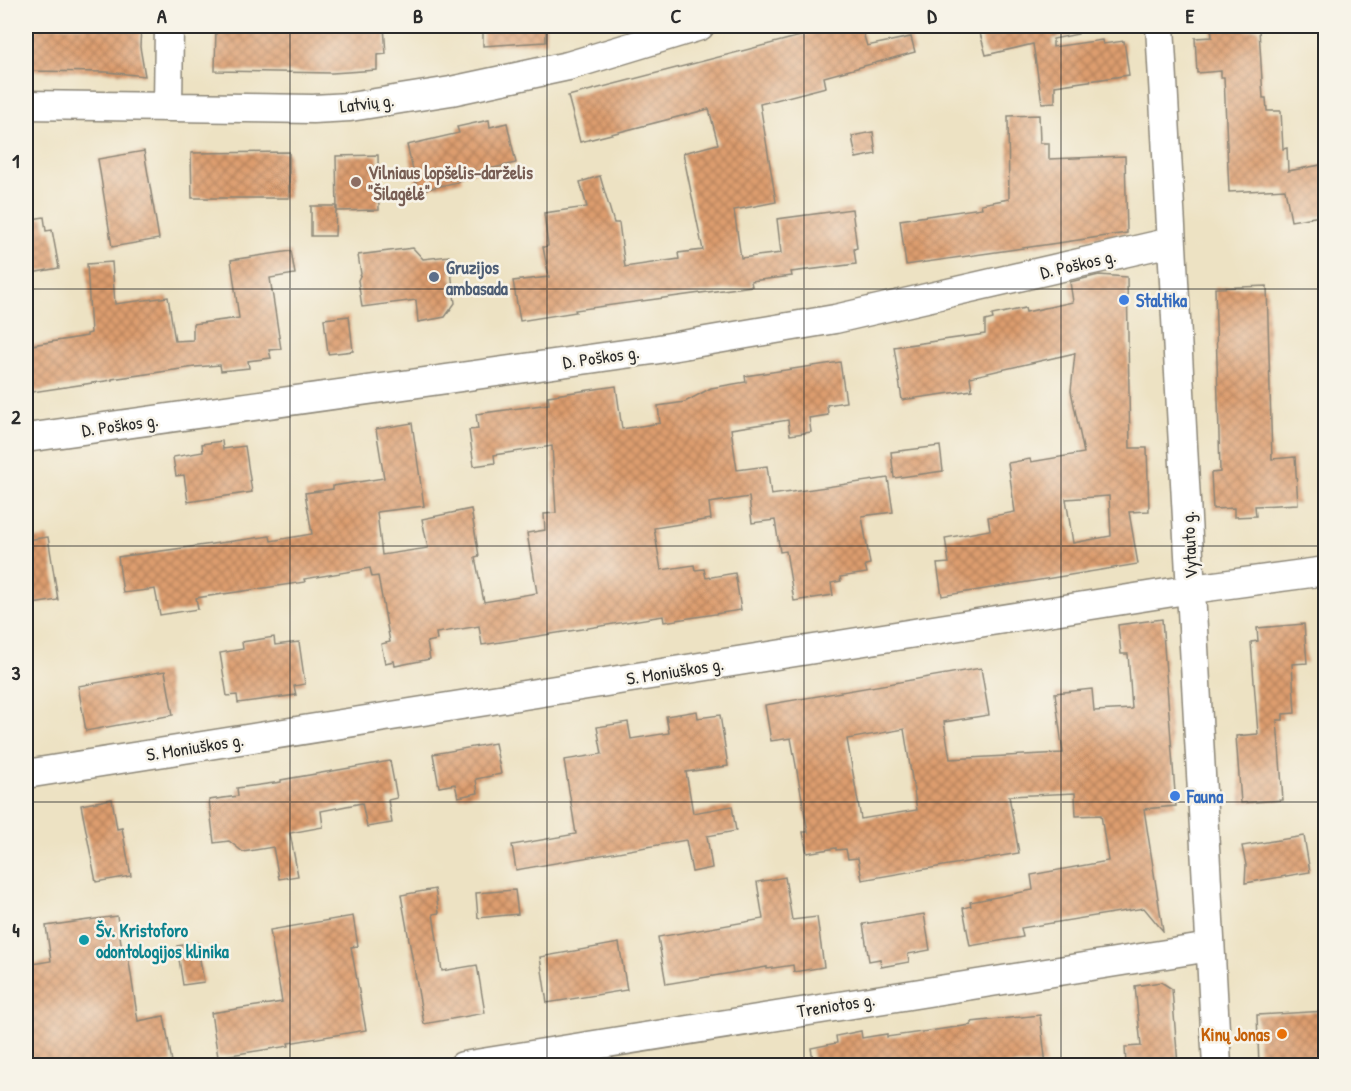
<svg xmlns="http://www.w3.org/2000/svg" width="1351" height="1091" viewBox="0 0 1351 1091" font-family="'Patrick Hand',sans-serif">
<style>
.building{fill:url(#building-cross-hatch);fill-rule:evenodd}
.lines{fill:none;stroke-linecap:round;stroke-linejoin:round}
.minor-casing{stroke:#8c8677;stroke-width:31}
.minor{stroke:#fff;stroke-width:28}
.grid{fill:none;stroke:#2b2b2b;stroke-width:1.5;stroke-opacity:0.55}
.education-dot{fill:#8d6e63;stroke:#f7f3e8;stroke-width:2}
.service-dot{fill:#5c6f8a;stroke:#f7f3e8;stroke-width:2}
.shop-dot{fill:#3f7fe0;stroke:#f7f3e8;stroke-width:2}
.culture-dot{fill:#0f9aa8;stroke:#f7f3e8;stroke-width:2}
.food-dot{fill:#e8710a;stroke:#f7f3e8;stroke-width:2}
.labels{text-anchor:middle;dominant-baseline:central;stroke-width:5;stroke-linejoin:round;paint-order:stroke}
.street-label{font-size:18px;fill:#2b2b2b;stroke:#f7f3e8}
.education-label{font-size:18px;font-weight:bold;fill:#785e54;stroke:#f7f3e8;text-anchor:start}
.service-label{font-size:18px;font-weight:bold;fill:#4e5e75;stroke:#f7f3e8;text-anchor:start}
.shop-label{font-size:18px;font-weight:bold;fill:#366cbe;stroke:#f7f3e8;text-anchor:start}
.culture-label{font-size:18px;font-weight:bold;fill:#0d838f;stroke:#f7f3e8;text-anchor:start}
.food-label{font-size:18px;font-weight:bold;fill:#c56008;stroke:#f7f3e8;text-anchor:end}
.neatline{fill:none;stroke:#2b2b2b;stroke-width:2}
.grid-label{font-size:20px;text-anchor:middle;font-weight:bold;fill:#2b2b2b}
</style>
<defs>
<pattern id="building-cross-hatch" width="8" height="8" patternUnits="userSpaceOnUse" patternTransform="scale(1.5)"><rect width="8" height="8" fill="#dd9d6e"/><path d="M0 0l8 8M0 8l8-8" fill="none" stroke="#b3805b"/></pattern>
</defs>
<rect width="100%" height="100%" fill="#f7f3e8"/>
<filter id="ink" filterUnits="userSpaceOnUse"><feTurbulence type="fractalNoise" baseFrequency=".0167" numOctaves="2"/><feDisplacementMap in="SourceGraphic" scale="12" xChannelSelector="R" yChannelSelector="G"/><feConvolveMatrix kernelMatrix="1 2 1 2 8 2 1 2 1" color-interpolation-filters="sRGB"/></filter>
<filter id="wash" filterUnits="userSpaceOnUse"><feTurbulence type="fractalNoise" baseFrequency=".008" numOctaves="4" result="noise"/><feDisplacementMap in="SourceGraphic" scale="24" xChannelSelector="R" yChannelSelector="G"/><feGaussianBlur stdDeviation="1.35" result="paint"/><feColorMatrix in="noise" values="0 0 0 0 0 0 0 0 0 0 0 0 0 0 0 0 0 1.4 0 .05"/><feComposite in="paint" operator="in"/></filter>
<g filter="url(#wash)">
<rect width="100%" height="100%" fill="#ede2c3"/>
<g id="blocks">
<path class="building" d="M 26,26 L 141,26 L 140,47 L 145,76 L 107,72 L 26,71 Z
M 216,26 L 332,28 L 332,26 L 384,26 L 386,54 L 377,55 L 377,70 L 332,73 L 215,71 Z
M 483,26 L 546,26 L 546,42 L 483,46 Z
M 839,26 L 861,26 L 867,46 L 911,37 L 915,52 L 824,77 L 826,87 L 760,104 L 776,202 L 734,210 L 741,258 L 781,253 L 777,219 L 852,209 L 857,248 L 854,249 L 856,264 L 791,272 L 792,276 L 751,281 L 752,286 L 575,310 L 576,312 L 520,321 L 513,281 L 549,277 L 543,247 L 548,246 L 544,213 L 587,207 L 580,182 L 600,176 L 614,223 L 619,223 L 625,267 L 679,259 L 678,253 L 703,250 L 683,153 L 718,144 L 709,109 L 580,142 L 568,96 Z
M 978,26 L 1077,26 L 1078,34 L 1053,39 L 1053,47 L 1102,40 L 1103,44 L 1124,41 L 1129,75 L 1055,86 L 1055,102 L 1042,103 L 1033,44 L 986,55 Z
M 1211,26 L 1245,26 L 1246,30 L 1259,29 L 1263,98 L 1266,98 L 1267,111 L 1281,111 L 1283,149 L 1287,148 L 1288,171 L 1326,164 L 1326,215 L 1291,221 L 1285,189 L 1229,192 L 1224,77 L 1221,77 L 1221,71 L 1197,73 L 1195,38 L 1212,37 Z
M 1039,115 L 1040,143 L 1049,143 L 1049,159 L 1125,156 L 1127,233 L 906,265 L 900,220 L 982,208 L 981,204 L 1009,199 L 1008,116 Z
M 489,120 L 490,127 L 507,123 L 516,163 L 461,175 L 462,181 L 418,191 L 407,145 L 459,133 L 457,127 Z
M 873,132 L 876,154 L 856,158 L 852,136 Z
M 144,151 L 159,239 L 112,247 L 98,159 Z
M 289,152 L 289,198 L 192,198 L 191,153 Z
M 378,155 L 379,210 L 337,211 L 336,156 Z
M 311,206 L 336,206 L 335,236 L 311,236 Z
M 44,217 L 46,231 L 52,230 L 59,268 L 26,274 L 26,220 Z
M 413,248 L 423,259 L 449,256 L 455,303 L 445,317 L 418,322 L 416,300 L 362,307 L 358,280 L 361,274 L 358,255 Z
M 291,251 L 295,274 L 270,278 L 281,349 L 269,350 L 271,358 L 248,361 L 249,368 L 221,371 L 220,365 L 195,367 L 112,379 L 112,380 L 26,393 L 26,346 L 87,336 L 87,334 L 91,333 L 87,264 L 112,262 L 115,304 L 168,297 L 175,341 L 193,340 L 193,324 L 239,318 L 231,260 Z
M 1099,275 L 1127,277 L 1130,448 L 1147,448 L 1149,511 L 1129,512 L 1138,564 L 942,596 L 937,564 L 949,563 L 945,538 L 990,530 L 988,517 L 1015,512 L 1008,463 L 1030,459 L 1031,462 L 1084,453 L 1071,391 L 1075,353 L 970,377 L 972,390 L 902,400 L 894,347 L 985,334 L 985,321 L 993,319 L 992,315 L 1025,308 L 1026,312 L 1073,302 L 1070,282 ZM 1109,496 L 1111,536 L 1073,543 L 1066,499 Z
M 1267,286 L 1272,459 L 1295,457 L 1298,504 L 1255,506 L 1256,516 L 1234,517 L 1234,508 L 1213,509 L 1211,473 L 1220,472 L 1215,288 Z
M 349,316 L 353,351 L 328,354 L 324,319 Z
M 840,362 L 846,402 L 827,405 L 828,415 L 809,418 L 811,432 L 790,435 L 788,420 L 731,429 L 737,470 L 767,466 L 771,495 L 888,478 L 893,512 L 862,516 L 870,564 L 865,565 L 867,573 L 840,577 L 841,581 L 831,583 L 833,595 L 794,601 L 786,551 L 780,552 L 775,520 L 752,523 L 749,497 L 709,503 L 711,519 L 654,528 L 661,570 L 694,565 L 695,570 L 704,569 L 706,578 L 735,573 L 741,610 L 664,622 L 663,616 L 482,645 L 479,626 L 436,633 L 437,640 L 427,642 L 430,659 L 395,666 L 394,661 L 385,663 L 381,644 L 390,642 L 378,576 L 372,577 L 370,568 L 304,579 L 305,582 L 196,598 L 198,609 L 160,615 L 155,589 L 123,593 L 118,557 L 270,536 L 271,541 L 312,534 L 305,493 L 333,489 L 333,486 L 384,478 L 376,429 L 412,423 L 424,506 L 377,512 L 382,555 L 428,548 L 422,519 L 471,509 L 479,556 L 475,557 L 484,602 L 537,593 L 527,533 L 545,530 L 544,514 L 556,513 L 552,446 L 494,455 L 495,463 L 474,466 L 469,430 L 478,429 L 476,414 L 549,404 L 548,396 L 616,386 L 622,429 L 660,423 L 658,406 L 685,402 L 711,388 L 746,382 L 745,376 Z
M 222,441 L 223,449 L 245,446 L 252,492 L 188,502 L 184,475 L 176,476 L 173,457 L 203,452 L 202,444 Z
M 940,446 L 943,471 L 894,478 L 891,452 Z
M 48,537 L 58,600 L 26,605 L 26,540 Z
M 1162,619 L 1176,806 L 1144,809 L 1163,931 L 1144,908 L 1021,928 L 1023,937 L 970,946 L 963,908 L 971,906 L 970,902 L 1033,890 L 1031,875 L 1108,861 L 1101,815 L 1076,816 L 1075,793 L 1009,796 L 1019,853 L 862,880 L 858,858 L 848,859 L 846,849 L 836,850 L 836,848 L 807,853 L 803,832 L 808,832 L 791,738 L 771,741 L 765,705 L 981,668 L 989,715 L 944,722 L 950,759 L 1063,753 L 1055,693 L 1092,689 L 1094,711 L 1132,709 L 1128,654 L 1121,654 L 1118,625 ZM 904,729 L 917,810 L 861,819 L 847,739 Z
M 1304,624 L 1307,663 L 1292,664 L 1295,713 L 1283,714 L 1283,720 L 1277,720 L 1283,800 L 1241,803 L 1236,736 L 1258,734 L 1251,642 L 1258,641 L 1257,628 Z
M 274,637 L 275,645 L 299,642 L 305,684 L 294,686 L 296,695 L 238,703 L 237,695 L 227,696 L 220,653 L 243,649 L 242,642 Z
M 165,671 L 173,715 L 86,731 L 78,686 Z
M 697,711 L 698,718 L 720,715 L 728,766 L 686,772 L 693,813 L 732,806 L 736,831 L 707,836 L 712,868 L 692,872 L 686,840 L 516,870 L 512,845 L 576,834 L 564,760 L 602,754 L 597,727 L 628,722 L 631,739 L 669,733 L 666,716 Z
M 495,743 L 501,774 L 476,779 L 478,793 L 458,797 L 455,784 L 439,787 L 433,754 Z
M 390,761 L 397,798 L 388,800 L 392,823 L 367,827 L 362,803 L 321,811 L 323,827 L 290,833 L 298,876 L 279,879 L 273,847 L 243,852 L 229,841 L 214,843 L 209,800 L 238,796 L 237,788 L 281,782 L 281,780 Z
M 112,799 L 117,829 L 122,828 L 131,876 L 96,882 L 81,805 Z
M 1304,836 L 1310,872 L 1245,883 L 1246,865 L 1242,846 Z
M 785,877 L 792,920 L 817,917 L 824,967 L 794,972 L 793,965 L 767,969 L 767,967 L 666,984 L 658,937 L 763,919 L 757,882 Z
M 435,889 L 439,913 L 433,914 L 442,971 L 477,965 L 485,1013 L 424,1024 L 401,895 Z
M 515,890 L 518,914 L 478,918 L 476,893 Z
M 924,914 L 930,950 L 908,954 L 909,962 L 881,967 L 880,959 L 869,961 L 863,924 Z
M 117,916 L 123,956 L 128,955 L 138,1021 L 164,1016 L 172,1062 L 151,1065 L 26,1065 L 26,965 L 51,961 L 46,926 Z
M 353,916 L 358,946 L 351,947 L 366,1030 L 288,1043 L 289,1046 L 218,1057 L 211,1013 L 282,1002 L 270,930 Z
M 197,943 L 204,982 L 183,985 L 177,946 Z
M 619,943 L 627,990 L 547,1003 L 540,957 Z
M 1161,982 L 1172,989 L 1178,1065 L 1126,1065 L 1125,1047 L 1141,1046 L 1135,986 Z
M 1326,1011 L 1326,1065 L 1259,1065 L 1257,1015 Z
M 1040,1015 L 1046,1065 L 814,1065 L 811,1048 L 837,1043 L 836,1036 L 861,1031 L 862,1038 L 887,1034 L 887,1037 L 971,1025 L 971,1022 Z"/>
</g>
</g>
<g filter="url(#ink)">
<use href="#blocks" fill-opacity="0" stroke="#8c8677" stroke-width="1.5"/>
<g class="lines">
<defs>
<path id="minor" d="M 1160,26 L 1217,1066
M 26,105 L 313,109 L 350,107 L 451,91 L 568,66 L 700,26
M 168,106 L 169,26
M 26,438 L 653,350 L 835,319 L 1171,242
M 26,774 L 1192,589 L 1326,571
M 463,1066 L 1210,947"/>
</defs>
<use href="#minor" class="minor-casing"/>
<use href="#minor" class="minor"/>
</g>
</g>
<path class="grid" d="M 290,26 L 290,1066M 547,26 L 547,1066M 804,26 L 804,1066M 1061,26 L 1061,1066M 26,289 L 1326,289M 26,546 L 1326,546M 26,802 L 1326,802"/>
<circle class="education-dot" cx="356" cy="182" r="6"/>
<circle class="service-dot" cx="434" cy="277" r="6"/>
<g class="shop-dot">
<circle cx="1124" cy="300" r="6"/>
<circle cx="1175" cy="796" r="6"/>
</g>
<circle class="culture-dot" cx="84" cy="940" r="6"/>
<circle class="food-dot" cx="1282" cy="1034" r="6"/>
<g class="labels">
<g class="street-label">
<text transform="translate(367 103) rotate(-7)">Latvių g.</text>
<text transform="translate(1078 264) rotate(-13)">D. Poškos g.</text>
<text transform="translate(601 357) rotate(-8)">D. Poškos g.</text>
<text transform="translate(120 425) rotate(-8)">D. Poškos g.</text>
<text transform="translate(1189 545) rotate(-93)">Vytauto g.</text>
<text transform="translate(675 671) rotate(-9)">S. Moniuškos g.</text>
<text transform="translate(195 747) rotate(-9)">S. Moniuškos g.</text>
<text transform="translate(836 1005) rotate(-9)">Treniotos g.</text>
</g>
<g class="education-label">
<text x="368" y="172">Vilniaus lopšelis-darželis<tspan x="368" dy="21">"Šilagėlė"</tspan></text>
</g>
<g class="service-label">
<text x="446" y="267">Gruzijos<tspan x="446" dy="21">ambasada</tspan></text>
</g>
<g class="shop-label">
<text x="1136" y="300">Staltika</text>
<text x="1187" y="796">Fauna</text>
</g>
<g class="culture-label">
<text x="96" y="930">Šv. Kristoforo<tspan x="96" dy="21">odontologijos klinika</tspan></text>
</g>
<g class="food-label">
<text x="1270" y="1034">Kinų Jonas</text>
</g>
</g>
<rect width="1351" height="1091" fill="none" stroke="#f7f3e8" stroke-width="66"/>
<rect x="33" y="33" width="1285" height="1025" class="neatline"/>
<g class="grid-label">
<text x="162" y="23">A</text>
<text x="418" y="23">B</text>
<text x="676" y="23">C</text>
<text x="932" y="23">D</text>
<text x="1190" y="23">E</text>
<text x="16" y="168">1</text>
<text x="16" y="424">2</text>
<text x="16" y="680">3</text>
<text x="16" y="937">4</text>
</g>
</svg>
